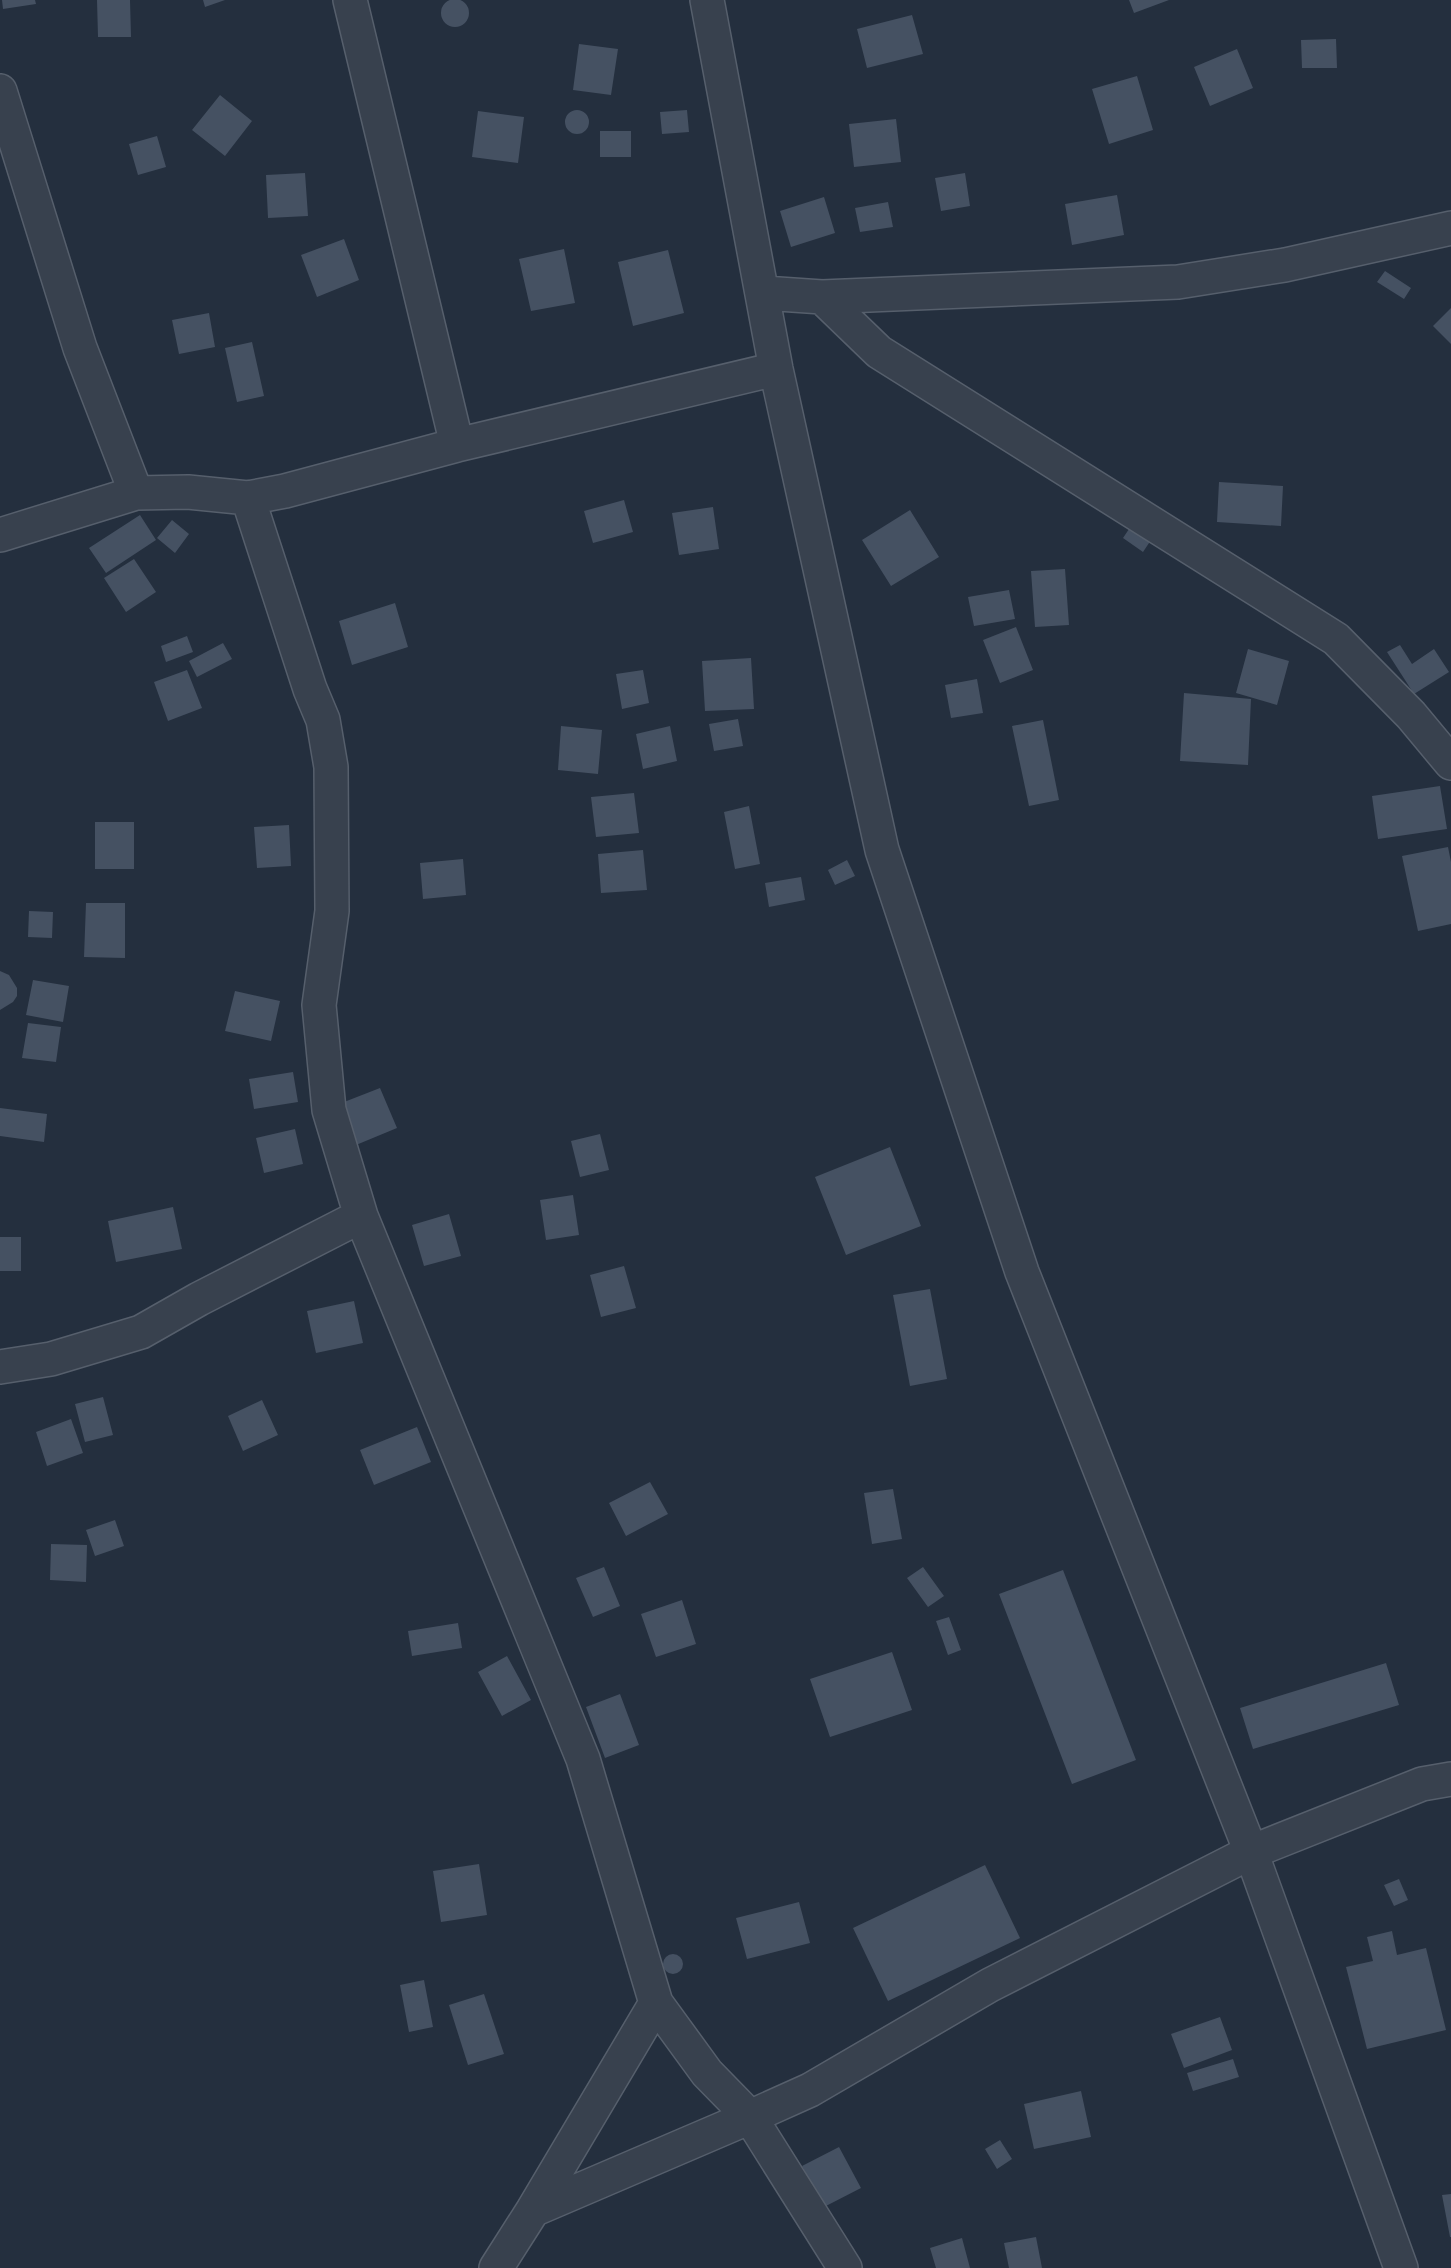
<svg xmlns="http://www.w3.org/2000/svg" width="1451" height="2268" viewBox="0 0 1451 2268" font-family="'Source Sans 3',sans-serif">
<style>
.building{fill:#455162}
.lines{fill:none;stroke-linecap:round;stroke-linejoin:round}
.minor-casing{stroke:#565f6c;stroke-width:36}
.minor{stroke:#38414e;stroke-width:33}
</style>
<rect width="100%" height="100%" fill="#242f3e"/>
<path class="building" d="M441 13a14 14 0 1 1 28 0a14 14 0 1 1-28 0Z
M 2,0 L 35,0 L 36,4 L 3,9 Z
M 97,0 L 130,0 L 131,37 L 98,37 Z
M 203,0 L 225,0 L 205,7 Z
M 1129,0 L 1169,0 L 1134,13 Z
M 912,15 L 923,54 L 867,68 L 857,29 Z
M 1336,39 L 1337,68 L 1302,68 L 1301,40 Z
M 579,44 L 618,49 L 611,95 L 573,90 Z
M 1237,49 L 1253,88 L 1210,106 L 1194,67 Z
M 1137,76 L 1153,130 L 1109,144 L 1092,89 Z
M 220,95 L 252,121 L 225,156 L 192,130 Z
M565 122a12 12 0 1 1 24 0a12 12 0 1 1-24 0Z
M 687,110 L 689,132 L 662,134 L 660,112 Z
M 478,111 L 524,117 L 518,163 L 472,157 Z
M 896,119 L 901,162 L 854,167 L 849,124 Z
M 600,131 L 631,131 L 631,157 L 600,157 Z
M 157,136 L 166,167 L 138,175 L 129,144 Z
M 305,173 L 308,216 L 268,218 L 266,175 Z
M 965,173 L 970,206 L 941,211 L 935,178 Z
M 1117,195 L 1124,235 L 1072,245 L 1065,204 Z
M 824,197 L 835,233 L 791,247 L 780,211 Z
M 888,202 L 893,227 L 860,232 L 855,208 Z
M 344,239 L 359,280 L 317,297 L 301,255 Z
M 564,249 L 575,303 L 531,311 L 519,259 Z
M 668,250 L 684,313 L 633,326 L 618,262 Z
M 1385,271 L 1411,288 L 1404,299 L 1377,282 Z
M 1451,308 L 1451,344 L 1433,326 Z
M 209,313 L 215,347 L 179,354 L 172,320 Z
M 252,342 L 264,396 L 237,402 L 225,348 Z
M 1219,482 L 1283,486 L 1281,526 L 1217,522 Z
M 624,500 L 633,532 L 593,543 L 584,511 Z
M 713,507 L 719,549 L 679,555 L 672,513 Z
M 910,510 L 939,557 L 891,586 L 862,540 Z
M 140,515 L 156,540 L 106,573 L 89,548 Z
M 172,520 L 189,534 L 175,553 L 157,538 Z
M 1135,520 L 1155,534 L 1143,552 L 1123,538 Z
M 134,559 L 156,592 L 126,612 L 104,578 Z
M 1065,569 L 1069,625 L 1035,627 L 1031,571 Z
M 1009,590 L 1015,619 L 974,626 L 968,597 Z
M 395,603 L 408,647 L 352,665 L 339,621 Z
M 1016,627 L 1033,670 L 1000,683 L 983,640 Z
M 187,636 L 193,652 L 166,662 L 161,646 Z
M 223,643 L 232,659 L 197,677 L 189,661 Z
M 1400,645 L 1412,664 L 1434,649 L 1449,672 L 1414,694 L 1387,652 Z
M 1248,649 L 1289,661 L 1277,705 L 1236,693 Z
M 751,658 L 754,709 L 705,711 L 702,661 Z
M 187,670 L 202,708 L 168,721 L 154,682 Z
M 643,670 L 649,703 L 622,709 L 616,674 Z
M 977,679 L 983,713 L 951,718 L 945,685 Z
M 1184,693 L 1251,699 L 1248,765 L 1180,761 Z
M 738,719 L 743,746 L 714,751 L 709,724 Z
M 1043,720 L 1059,800 L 1029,806 L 1012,726 Z
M 561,726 L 602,730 L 598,774 L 558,770 Z
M 670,726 L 677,761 L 643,769 L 636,734 Z
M 1440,786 L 1447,829 L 1378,839 L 1372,796 Z
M 634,793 L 639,833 L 596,837 L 591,797 Z
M 749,806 L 760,864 L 735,869 L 724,812 Z
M 95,822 L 134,822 L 134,869 L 95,869 Z
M 289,825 L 291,866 L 257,868 L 254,827 Z
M 1448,847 L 1451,862 L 1451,924 L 1418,931 L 1402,856 Z
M 643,850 L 647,890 L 601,893 L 598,854 Z
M 463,859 L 466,895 L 423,899 L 420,863 Z
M 847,860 L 855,876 L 835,885 L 828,870 Z
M 801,877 L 805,900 L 769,907 L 765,883 Z
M 86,903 L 125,903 L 125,958 L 84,957 Z
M 29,911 L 53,912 L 52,938 L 28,937 Z
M 0,971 L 9,975 L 17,988 L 17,996 L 13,1002 L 0,1010 Z
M 33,980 L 69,986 L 63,1022 L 26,1015 Z
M 235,991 L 280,1001 L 271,1041 L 225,1031 Z
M 28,1023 L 61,1027 L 56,1062 L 22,1058 Z
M 293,1072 L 298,1102 L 254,1109 L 249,1079 Z
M 380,1088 L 397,1128 L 356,1145 L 339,1104 Z
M 0,1108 L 47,1114 L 44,1142 L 0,1136 Z
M 295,1129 L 303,1164 L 264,1173 L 256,1138 Z
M 600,1134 L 609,1170 L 580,1177 L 571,1141 Z
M 890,1147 L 921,1226 L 846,1255 L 815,1177 Z
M 573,1195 L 579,1235 L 546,1240 L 540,1200 Z
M 173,1207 L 182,1249 L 116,1262 L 108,1221 Z
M 449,1214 L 461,1256 L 424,1266 L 412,1225 Z
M 0,1237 L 21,1237 L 21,1271 L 0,1271 Z
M 624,1266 L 636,1308 L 601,1317 L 590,1275 Z
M 930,1289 L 947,1379 L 910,1386 L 893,1295 Z
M 354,1301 L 363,1343 L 316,1353 L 307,1311 Z
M 103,1397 L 113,1435 L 85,1442 L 75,1404 Z
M 262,1400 L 278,1435 L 243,1451 L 228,1416 Z
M 71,1419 L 83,1453 L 47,1466 L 36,1432 Z
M 417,1427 L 431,1462 L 374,1485 L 360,1450 Z
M 650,1482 L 668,1514 L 626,1536 L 609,1503 Z
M 893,1489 L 902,1539 L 872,1544 L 864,1493 Z
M 115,1520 L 124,1546 L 95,1556 L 86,1530 Z
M 51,1544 L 87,1545 L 86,1582 L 50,1580 Z
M 604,1567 L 620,1606 L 593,1617 L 576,1578 Z
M 923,1567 L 944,1596 L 928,1607 L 907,1578 Z
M 1063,1570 L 1136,1760 L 1072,1784 L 999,1594 Z
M 682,1600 L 696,1644 L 656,1657 L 641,1614 Z
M 949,1617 L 961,1650 L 948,1655 L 936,1621 Z
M 458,1623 L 462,1648 L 412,1656 L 408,1631 Z
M 892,1652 L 912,1710 L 830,1737 L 810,1679 Z
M 507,1656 L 531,1700 L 502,1716 L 478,1672 Z
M 1386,1663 L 1399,1705 L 1253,1749 L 1240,1708 Z
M 620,1694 L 639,1745 L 605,1758 L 586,1707 Z
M 479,1864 L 487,1915 L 441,1922 L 433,1871 Z
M 985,1865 L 1020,1938 L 888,2001 L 853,1928 Z
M 1399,1879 L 1408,1900 L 1394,1906 L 1384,1885 Z
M 799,1902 L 810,1943 L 747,1959 L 736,1918 Z
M 1392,1931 L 1397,1955 L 1426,1948 L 1446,2030 L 1367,2049 L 1346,1967 L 1373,1961 L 1367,1937 Z
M663 1964a10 10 0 1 1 20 0a10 10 0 1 1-20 0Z
M 424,1980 L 433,2027 L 409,2032 L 400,1985 Z
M 484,1994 L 504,2054 L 468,2065 L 449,2005 Z
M 1220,2017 L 1232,2050 L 1184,2068 L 1171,2034 Z
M 1233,2059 L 1239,2077 L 1193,2091 L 1187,2073 Z
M 1081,2091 L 1091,2137 L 1034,2149 L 1024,2104 Z
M 1000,2140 L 1012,2159 L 997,2169 L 985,2149 Z
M 839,2147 L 861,2188 L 824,2207 L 802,2166 Z
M 1451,2194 L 1451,2237 L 1450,2237 L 1442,2195 Z
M 1036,2237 L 1042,2268 L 1009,2268 L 1004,2243 Z
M 962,2238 L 970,2268 L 936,2268 L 930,2248 Z"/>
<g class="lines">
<defs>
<path id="minor" d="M 350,0 L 457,445
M 707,0 L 776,369 L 882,850 L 1022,1272 L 1251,1852 L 1401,2268
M 0,91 L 80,348 L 136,493
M 764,293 L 822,297 L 1178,282 L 1285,265 L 1451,228
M 822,297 L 879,352 L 1336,639 L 1411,715 L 1451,763
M 248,498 L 310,689 L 323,720 L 331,767 L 332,911 L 319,1005 L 329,1110 L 361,1216 L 583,1759 L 656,2003 L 707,2073 L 750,2117 L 810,2090 L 990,1985 L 1251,1852 L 1422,1784 L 1451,1779
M 0,535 L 136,493 L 188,492 L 248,498 L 285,491 L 457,445 L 776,369
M 0,1367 L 51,1359 L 141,1332 L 199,1299 L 361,1216
M 533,2210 L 750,2117 L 845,2268
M 496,2268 L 533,2210 L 656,2003"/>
</defs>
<use href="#minor" class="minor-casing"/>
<use href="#minor" class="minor"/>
</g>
</svg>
